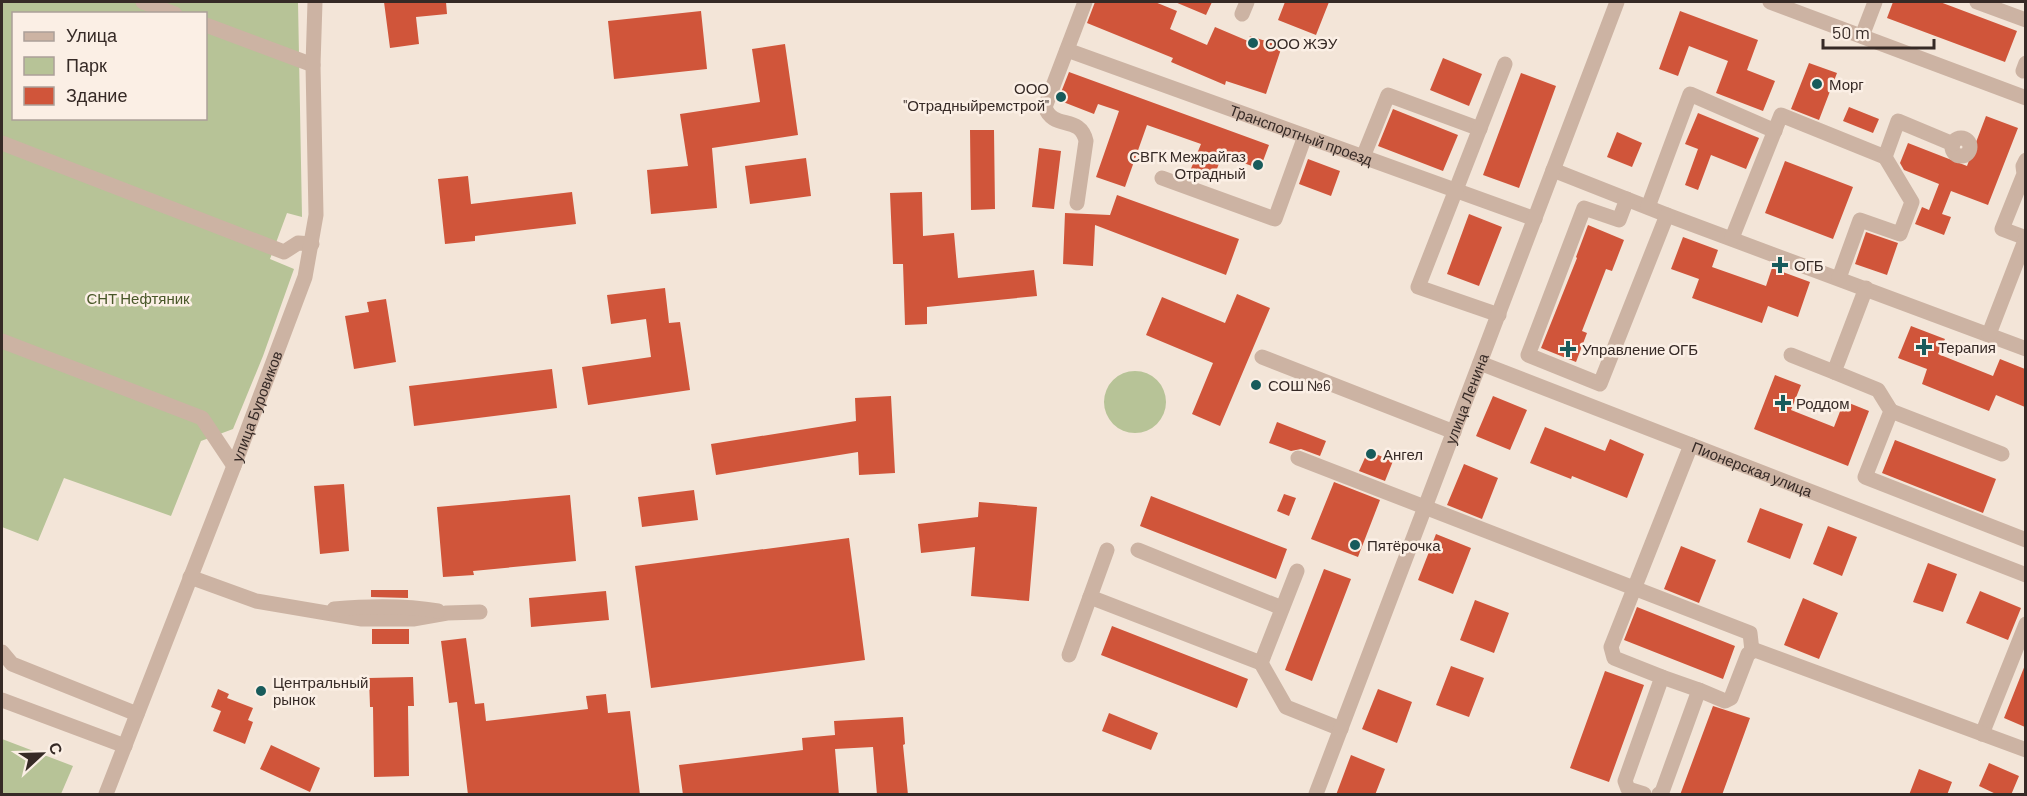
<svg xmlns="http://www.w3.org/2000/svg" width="2027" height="796" viewBox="0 0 2027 796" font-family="Barlow,sans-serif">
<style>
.green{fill:#b7c397;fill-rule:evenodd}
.building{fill:#d0553a}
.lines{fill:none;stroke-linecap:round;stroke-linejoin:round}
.minor{stroke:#ccb3a3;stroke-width:15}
.poi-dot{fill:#185b5b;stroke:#fbefe5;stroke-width:2}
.labels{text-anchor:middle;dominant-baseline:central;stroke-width:5;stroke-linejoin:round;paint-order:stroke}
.poi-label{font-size:15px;fill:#362a26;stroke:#fbefe5;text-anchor:start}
.street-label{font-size:15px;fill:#362a26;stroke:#fbefe5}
.park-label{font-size:15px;fill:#485728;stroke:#fbefe5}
</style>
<rect width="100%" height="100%" fill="#f3e5d8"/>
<path class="green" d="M 2,2 L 298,2 L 302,217 L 287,213 L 270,259 L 294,269 L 263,356 L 233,429 L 201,441 L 171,516 L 64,478 L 38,541 L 2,527 ZM 14,14 L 206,14 L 206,118 L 14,118 Z
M1104 402a31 31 0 1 1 62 0a31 31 0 1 1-62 0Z
M 2,739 L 73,766 L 61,794 L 2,794 Z"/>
<path class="building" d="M 384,2 L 446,2 L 447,14 L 416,17 L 419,44 L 390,48 Z
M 1095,2 L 1155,2 L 1177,11 L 1170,29 L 1207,45 L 1215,27 L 1248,41 L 1250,36 L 1282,46 L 1266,94 L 1226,81 L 1225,85 L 1171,62 L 1173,58 L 1087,23 Z
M 1175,2 L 1212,2 L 1206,15 Z
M 1285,2 L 1329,2 L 1316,35 L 1278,20 Z
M 1893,2 L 1940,2 L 2017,31 L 2005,62 L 1887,18 Z
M 701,11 L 707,69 L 614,79 L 608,21 Z
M 1680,11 L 1758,40 L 1747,70 L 1775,81 L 1763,111 L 1716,93 L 1728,61 L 1689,46 L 1678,76 L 1659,69 Z
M 785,44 L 798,135 L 712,148 L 717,208 L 651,214 L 647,170 L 688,166 L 680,114 L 760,102 L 752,49 Z
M 1443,58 L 1482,74 L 1469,106 L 1430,90 Z
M 1809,63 L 1837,73 L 1819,120 L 1791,109 Z
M 1069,72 L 1269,145 L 1260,169 L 1222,155 L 1213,180 L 1190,171 L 1201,144 L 1147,125 L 1125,187 L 1096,177 L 1119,111 L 1098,104 L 1094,114 L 1058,100 Z
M 1521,73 L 1556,86 L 1519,188 L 1483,175 Z
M 1849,107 L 1879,119 L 1873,133 L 1843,121 Z
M 1393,109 L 1458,135 L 1443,171 L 1378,146 Z
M 1698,113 L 1759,138 L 1746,169 L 1711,155 L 1698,190 L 1685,185 L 1698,149 L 1685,144 Z
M 1986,116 L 2018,128 L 1988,205 L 1951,191 L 1942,214 L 1951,217 L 1944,235 L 1915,224 L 1922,207 L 1929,210 L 1939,184 L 1904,170 L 1900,163 L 1908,143 L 1967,166 Z
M 970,130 L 994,130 L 995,209 L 971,210 Z
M 1617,132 L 1642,143 L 1632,167 L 1607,157 Z
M 1039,148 L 1061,151 L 1054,209 L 1032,207 Z
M 806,158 L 811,196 L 750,204 L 745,166 Z
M 1308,159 L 1340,171 L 1331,196 L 1299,184 Z
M 1785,161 L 1853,187 L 1833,239 L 1765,213 Z
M 468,176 L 471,204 L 572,192 L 576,224 L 475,236 L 475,241 L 445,244 L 438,179 Z
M 922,192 L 923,236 L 954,233 L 958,278 L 1034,270 L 1037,296 L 927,307 L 927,324 L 905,325 L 903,264 L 893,264 L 890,193 Z
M 1117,195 L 1239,239 L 1226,275 L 1095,225 L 1093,266 L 1063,264 L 1065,213 L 1110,215 Z
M 1469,214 L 1502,227 L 1479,286 L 1447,274 Z
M 1588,225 L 1624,240 L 1612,271 L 1606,269 L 1582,331 L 1587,333 L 1576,362 L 1541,348 L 1577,258 L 1576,257 Z
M 1866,232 L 1898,243 L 1887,275 L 1855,264 Z
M 1683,237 L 1718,250 L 1712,267 L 1766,286 L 1772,268 L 1810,282 L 1798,317 L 1768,306 L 1762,323 L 1692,298 L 1699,279 L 1671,269 Z
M 665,288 L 669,323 L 680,322 L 690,390 L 588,405 L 582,367 L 651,357 L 646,319 L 611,324 L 607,295 Z
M 1237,294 L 1270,308 L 1220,426 L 1192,414 L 1213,363 L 1146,335 L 1162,297 L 1225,323 Z
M 386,299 L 396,362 L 354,369 L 345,316 L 369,312 L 367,302 Z
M 1911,326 L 1945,339 L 1938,354 L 1993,376 L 2000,359 L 2025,369 L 2025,407 L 1996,395 L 1989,411 L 1922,384 L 1927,369 L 1898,358 Z
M 552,369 L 557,408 L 414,426 L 409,386 Z
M 1775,375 L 1801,385 L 1791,410 L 1834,427 L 1844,401 L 1869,411 L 1848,466 L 1754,429 Z
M 891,396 L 895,473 L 859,475 L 858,452 L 716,475 L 711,444 L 856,421 L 855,398 Z
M 1493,396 L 1527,410 L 1510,450 L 1476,436 Z
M 1277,422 L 1326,441 L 1320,456 L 1301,449 L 1291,451 L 1269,443 Z
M 1545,427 L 1605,451 L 1610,439 L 1644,454 L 1627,498 L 1572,476 L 1571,479 L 1530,463 Z
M 1895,440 L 1996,479 L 1983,513 L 1882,473 Z
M 1368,451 L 1393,461 L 1385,481 L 1359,471 Z
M 1464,464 L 1498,478 L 1482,519 L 1447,505 Z
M 1334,482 L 1380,500 L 1358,557 L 1311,539 Z
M 344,484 L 349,551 L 320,554 L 314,486 Z
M 694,490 L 698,520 L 642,527 L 638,497 Z
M 1284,494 L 1296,498 L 1289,516 L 1277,511 Z
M 570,495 L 576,561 L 473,571 L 474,575 L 443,577 L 437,507 Z
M 1151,496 L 1287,549 L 1276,579 L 1140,526 Z
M 979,502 L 1037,507 L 1029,601 L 971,596 L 975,547 L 921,553 L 918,524 L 978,517 Z
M 1760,508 L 1803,524 L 1790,559 L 1747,542 Z
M 1828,526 L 1857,537 L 1842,576 L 1813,564 Z
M 1436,534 L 1471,548 L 1453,594 L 1418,580 Z
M 849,538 L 865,660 L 651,688 L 635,566 Z
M 1681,546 L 1716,560 L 1699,603 L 1664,589 Z
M 1928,563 L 1957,574 L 1943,612 L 1913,602 Z
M 1324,569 L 1351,579 L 1312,681 L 1285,670 Z
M 371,590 L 408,590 L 408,598 L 371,597 Z
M 606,591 L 609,620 L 531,627 L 529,598 Z
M 1980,591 L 2021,608 L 2008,640 L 1966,623 Z
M 1803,598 L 1838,613 L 1819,659 L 1784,645 Z
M 1475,600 L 1509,613 L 1494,653 L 1460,640 Z
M 1637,607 L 1735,646 L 1723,679 L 1624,640 Z
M 1112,626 L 1248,679 L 1237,708 L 1101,655 Z
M 372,629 L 409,629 L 409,644 L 372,644 Z
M 466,638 L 475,704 L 484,703 L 486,721 L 588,709 L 586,696 L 606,694 L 608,713 L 630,711 L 640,795 L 468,795 L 457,702 L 449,703 L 441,641 Z
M 2025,665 L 2025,727 L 2004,718 Z
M 1451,666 L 1484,678 L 1469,717 L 1436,705 Z
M 1605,671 L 1644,685 L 1609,782 L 1570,768 Z
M 413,677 L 414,706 L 408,706 L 409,776 L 374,777 L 373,707 L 370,707 L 369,678 Z
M 218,689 L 229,694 L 227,698 L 253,708 L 248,720 L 253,722 L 245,744 L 213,731 L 221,711 L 211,707 Z
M 1378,689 L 1412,702 L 1397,743 L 1362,729 Z
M 1713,706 L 1750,718 L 1722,795 L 1680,795 Z
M 1109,713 L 1158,733 L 1151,750 L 1102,731 Z
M 903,717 L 905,744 L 903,745 L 908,795 L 877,795 L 873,747 L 835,749 L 839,795 L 683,795 L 679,765 L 803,750 L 802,738 L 835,735 L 834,721 Z
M 271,745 L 320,768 L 310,792 L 260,769 Z
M 1351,755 L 1385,769 L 1375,795 L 1336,795 Z
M 1989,763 L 2019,776 L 2011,795 L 1998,795 L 1979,786 Z
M 1919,769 L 1952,782 L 1947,795 L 1909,795 Z"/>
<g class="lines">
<g class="minor">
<path d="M 143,2 L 175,14"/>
<path d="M 1770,2 L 2026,98"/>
<path d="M 1977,2 L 2026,20"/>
<path d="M 1242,14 L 1247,2"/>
<path d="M 206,25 L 313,65"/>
<path d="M 1862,36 L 1875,2"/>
<path id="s1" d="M 1067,50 L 1535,219"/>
<path d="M 2023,71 L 2026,63"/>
<circle cx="1961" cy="147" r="9"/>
<path d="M 2,143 L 284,252 L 298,243 L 312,244"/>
<path d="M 1363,157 L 1388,95 L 1480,129"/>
<path d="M 2026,160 L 2023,166 L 2024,174 L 2002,229 L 2026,238"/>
<path d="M 1553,170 L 1667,215 L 2026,349"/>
<path d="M 1162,178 L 1275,219 L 1305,136"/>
<path d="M 1627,199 L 1619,220 L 1584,208 L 1528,355 L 1600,384 L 1667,215"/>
<path d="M 1077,203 L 1086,141 C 1080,114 1053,131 1045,107 L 1085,2"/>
<path d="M 1648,207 L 1690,94 L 1775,131"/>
<path d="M 1732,238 L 1781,115 L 1885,157 L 1898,121 L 1953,144"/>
<path d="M 1839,278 L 1860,220 L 1900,234 L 1912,202 L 1885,157"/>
<path d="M 1866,288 L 1834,372 L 1878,390 L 1891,411 L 1865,477 L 2026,540"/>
<path d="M 1499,315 L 1418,287 L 1505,64"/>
<path d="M 1989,334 L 2026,238"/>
<path d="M 2,341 L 202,418 L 234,466"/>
<path d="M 1791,355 L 1834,372"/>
<path d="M 1262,357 L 1454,432"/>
<path id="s2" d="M 1480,363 L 2026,575"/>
<path d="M 1891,411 L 2002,454"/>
<path d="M 1298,458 L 1750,633 L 1752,651"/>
<path d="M 1138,550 L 1282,608"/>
<path d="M 190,577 L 256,601 L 362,619 L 413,619 L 447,613 L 480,612"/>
<path d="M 1090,597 L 1261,663 L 1297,571"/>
<path d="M 334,609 C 370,606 403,605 438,611"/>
<path d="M 2,652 L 12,664 L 137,714"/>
<path d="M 1069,655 L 1107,550"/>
<path d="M 1261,663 L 1286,707 L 1341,729"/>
<path d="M 1662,677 L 1699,690"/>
<path d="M 2,700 L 125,746"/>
<path d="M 1982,734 L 2026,624"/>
<path id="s3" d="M 106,794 L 234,466 L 305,277 L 316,215 L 313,65 L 315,2"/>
<path id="s4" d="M 1316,794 L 1617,2"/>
<path d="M 1644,794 L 1628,789 L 1625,781 L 1662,677 L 1614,658 L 1611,647 L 1691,445"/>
<path d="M 1659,794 L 1662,792 L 1699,690 L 1725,701 L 1731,698 L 1748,654 L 1755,650 L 2026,750"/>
</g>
</g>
<g class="poi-dot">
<circle cx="1253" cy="43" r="6"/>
<circle cx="1817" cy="84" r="6"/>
<circle cx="1061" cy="97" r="6"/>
<circle cx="1258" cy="165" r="6"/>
<path d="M1777 256h6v6h6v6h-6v6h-6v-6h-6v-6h6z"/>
<path d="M1921 338h6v6h6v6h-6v6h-6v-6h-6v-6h6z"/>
<path d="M1565 340h6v6h6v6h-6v6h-6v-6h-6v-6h6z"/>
<circle cx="1256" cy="385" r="6"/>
<path d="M1780 394h6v6h6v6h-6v6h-6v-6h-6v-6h6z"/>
<circle cx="1371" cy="454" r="6"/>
<circle cx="1355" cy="545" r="6"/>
<circle cx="261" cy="691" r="6"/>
</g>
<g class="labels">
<g class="poi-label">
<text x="1265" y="43">ООО ЖЭУ</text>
<text x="1829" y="84">Морг</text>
<text x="1049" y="88" text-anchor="end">ООО<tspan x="1049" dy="17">"Отрадныйремстрой"</tspan></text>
<text x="1246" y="156" text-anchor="end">СВГК Межрайгаз<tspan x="1246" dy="17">Отрадный</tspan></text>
<text x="1794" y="265">ОГБ</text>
<text x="1938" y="347">Терапия</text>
<text x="1582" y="349">Управление ОГБ</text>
<text x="1268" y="385">СОШ №6</text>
<text x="1796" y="403">Роддом</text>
<text x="1383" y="454">Ангел</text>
<text x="1367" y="545">Пятёрочка</text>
<text x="273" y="682">Центральный<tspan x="273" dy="17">рынок</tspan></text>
</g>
<g class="street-label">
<text stroke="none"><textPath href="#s1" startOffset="249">Транспортный проезд</textPath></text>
<text stroke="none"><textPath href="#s4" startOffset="423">улица Ленина</textPath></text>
<text stroke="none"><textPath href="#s3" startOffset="416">улица Буровиков</textPath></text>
<text stroke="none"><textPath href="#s2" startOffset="292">Пионерская улица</textPath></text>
</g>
<g class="park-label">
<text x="138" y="298">СНТ Нефтяник</text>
</g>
</g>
<rect width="2027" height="796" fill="none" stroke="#362a26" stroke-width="6"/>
<rect x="12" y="12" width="195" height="108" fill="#fbefe5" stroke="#aca099" stroke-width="1.5"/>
<rect x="24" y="32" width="30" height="9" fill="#ccb3a3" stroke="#aca099" stroke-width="1.5"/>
<text x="66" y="42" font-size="18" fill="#362a26">Улица</text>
<rect x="24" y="57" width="30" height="18" fill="#b7c397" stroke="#aca099" stroke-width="1.5"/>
<text x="66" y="72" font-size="18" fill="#362a26">Парк</text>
<rect x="24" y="87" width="30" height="18" fill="#d0553a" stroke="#aca099" stroke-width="1.5"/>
<text x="66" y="102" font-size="18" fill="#362a26">Здание</text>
<g transform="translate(42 754) rotate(68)" stroke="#fbefe5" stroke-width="4.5" paint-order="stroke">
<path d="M0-4.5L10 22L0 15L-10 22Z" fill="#362a26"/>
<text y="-9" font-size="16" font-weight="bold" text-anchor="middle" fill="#362a26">С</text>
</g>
<path d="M1823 39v9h111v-9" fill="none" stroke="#362a26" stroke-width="3"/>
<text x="1832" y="39" font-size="18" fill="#362a26" stroke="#fbefe5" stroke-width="4.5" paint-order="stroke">50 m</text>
</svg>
